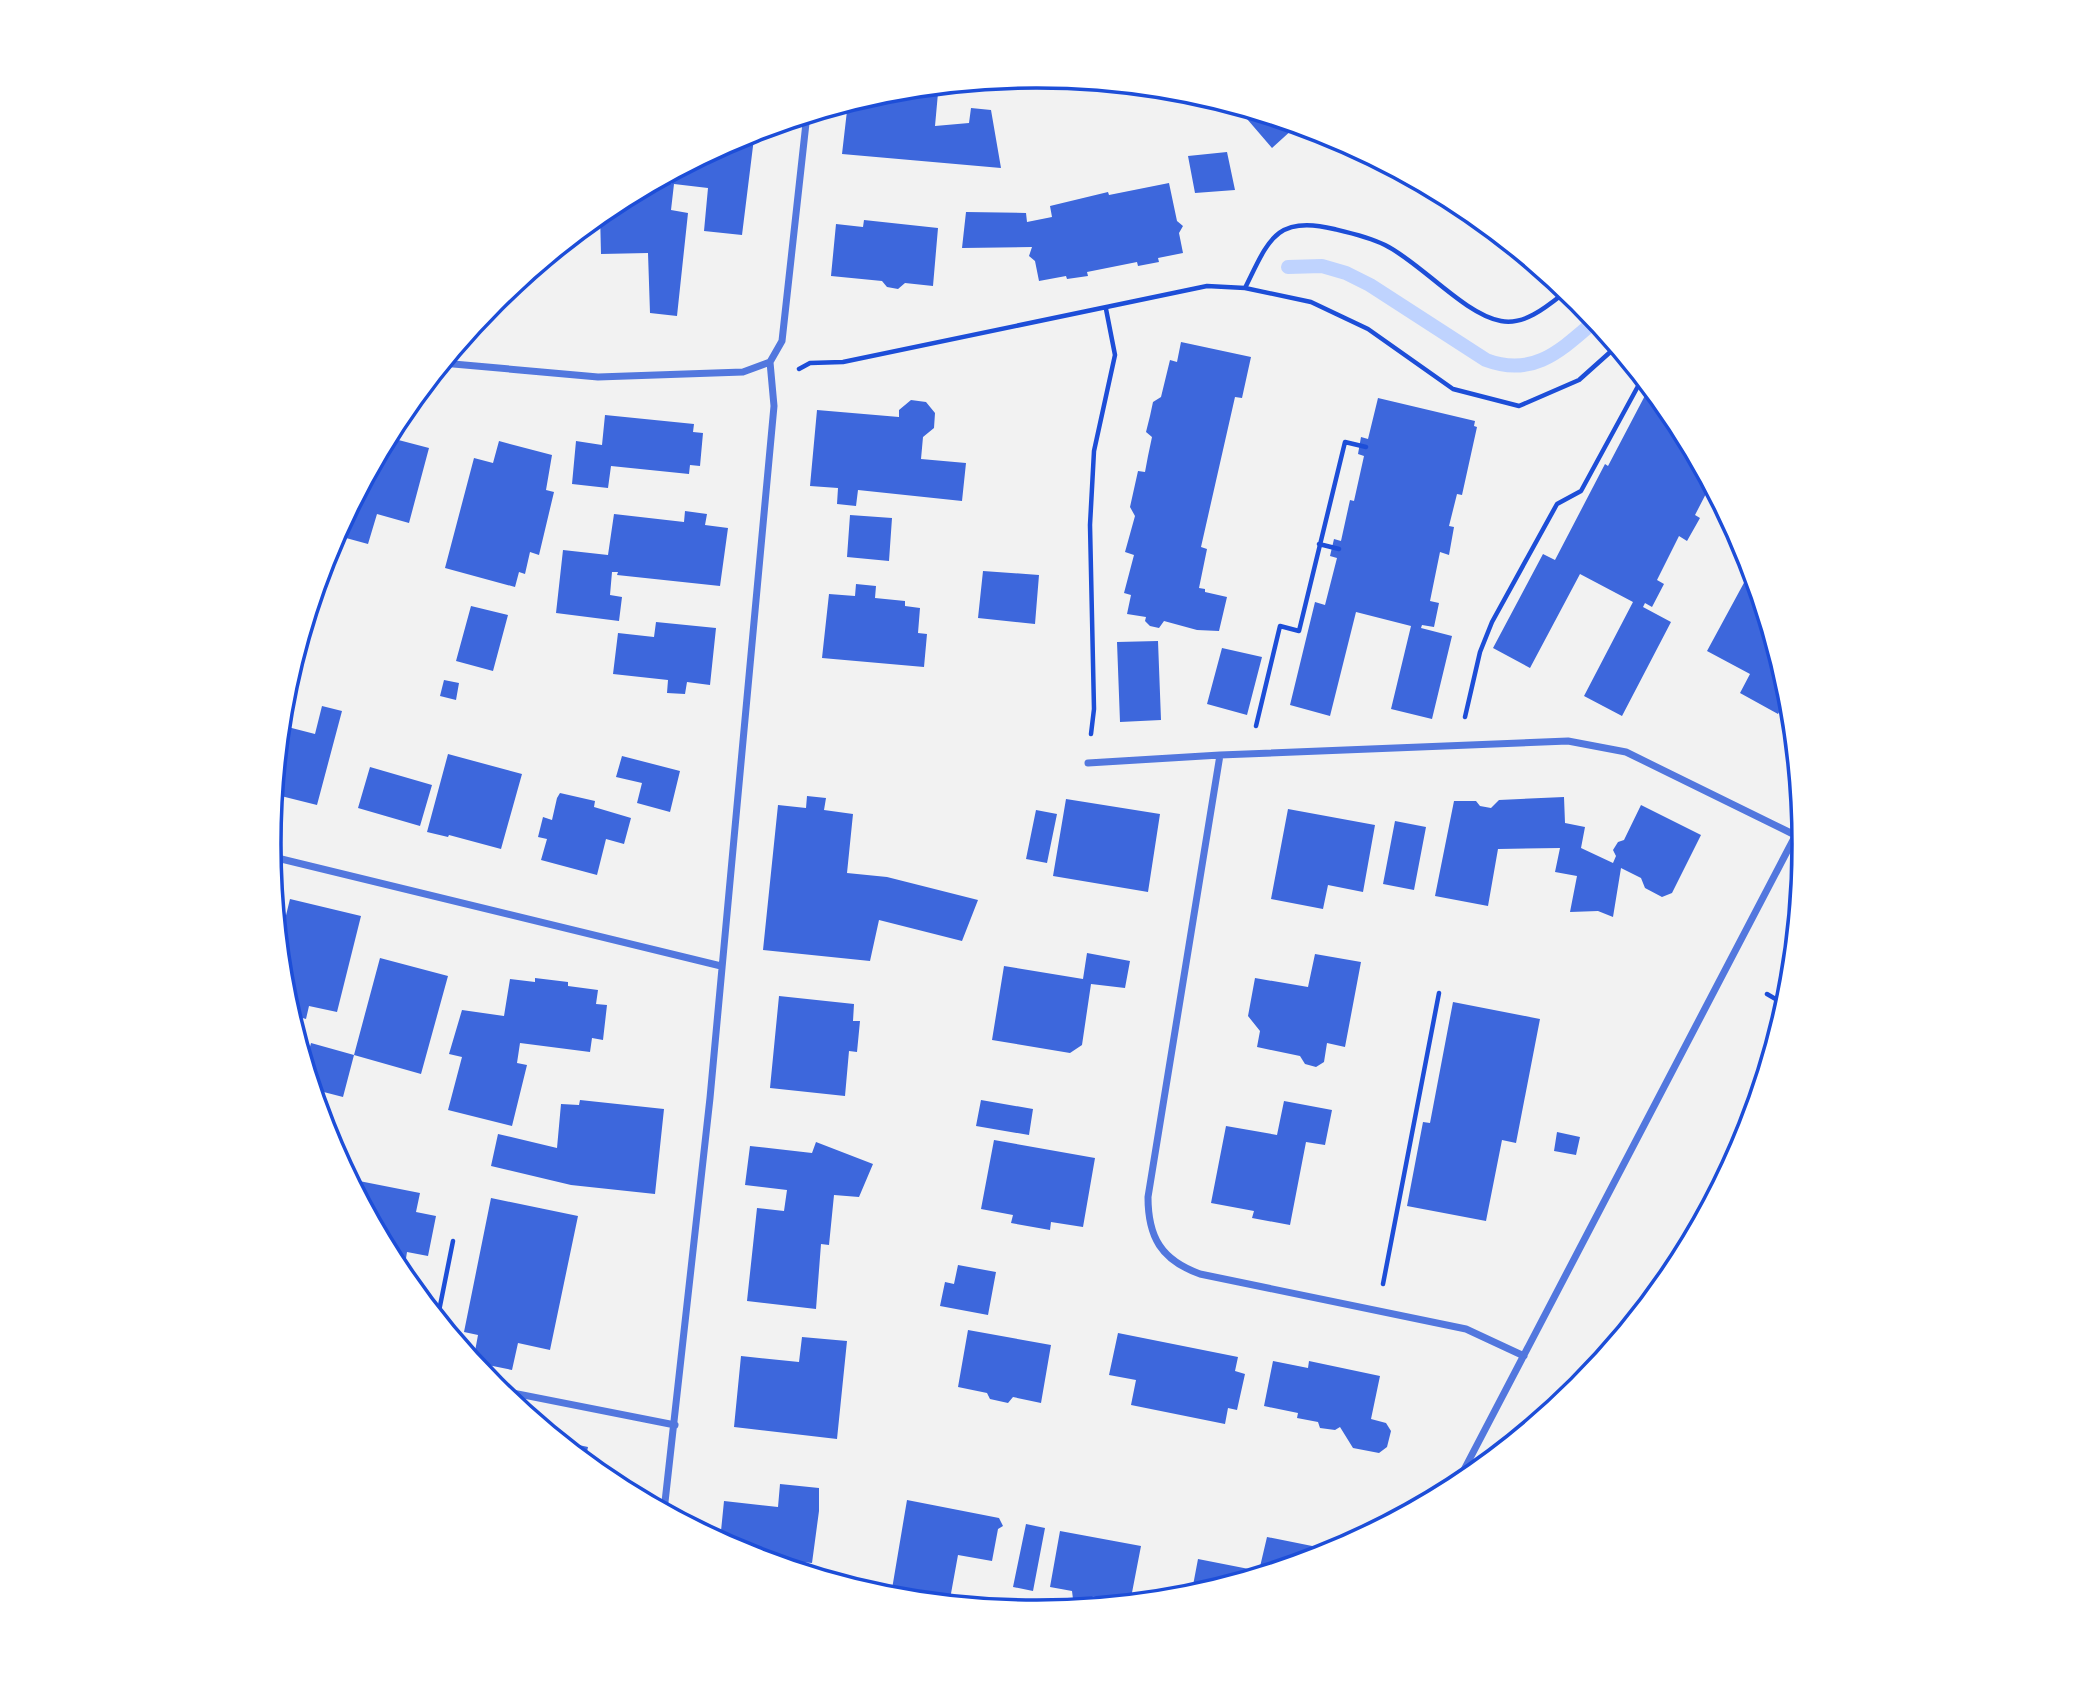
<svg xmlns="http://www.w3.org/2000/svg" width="2073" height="1687" viewBox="0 0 2073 1687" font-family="Mulish,sans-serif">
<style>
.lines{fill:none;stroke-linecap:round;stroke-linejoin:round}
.stream{stroke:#bfd3fe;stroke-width:14}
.building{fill:#3d67dc}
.path{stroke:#1d4ed8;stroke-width:4.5}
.minor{stroke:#5277de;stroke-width:7}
.rim{fill:none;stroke:#1d4ed8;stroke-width:3.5}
</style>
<rect width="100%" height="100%" fill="#f2f2f2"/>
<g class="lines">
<path class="stream" d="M 1288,267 L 1322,266 L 1346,273 L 1370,285 L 1486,360 C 1534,378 1561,350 1596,320"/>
</g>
<path class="building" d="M 984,80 L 985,88 L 951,85 L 951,84 Z
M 896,89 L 938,93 L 935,126 L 969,123 L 971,108 L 991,110 L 1001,168 L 842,154 L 848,102 Z
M 1235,105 L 1287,121 L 1294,128 L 1272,148 Z
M 755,130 L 742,235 L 704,231 L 708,188 L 674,184 L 671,210 L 688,213 L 677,316 L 650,313 L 648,253 L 601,254 L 600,213 L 610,205 L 652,182 L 672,184 L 673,171 L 743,134 Z
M 1227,152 L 1235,190 L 1195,193 L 1188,156 Z
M 1169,183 L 1177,221 L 1183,226 L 1179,233 L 1183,253 L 1158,258 L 1159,262 L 1138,266 L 1137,262 L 1087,272 L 1088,276 L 1067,279 L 1066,276 L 1039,281 L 1035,261 L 1029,256 L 1032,247 L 962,248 L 966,212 L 1026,213 L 1027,222 L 1052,217 L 1050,206 L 1108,192 L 1109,195 Z
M 864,220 L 938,228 L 933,286 L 905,283 L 898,289 L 887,287 L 882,281 L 831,276 L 836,224 L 863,227 Z
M 1181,342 L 1251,357 L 1242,398 L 1235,397 L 1201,547 L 1207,549 L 1199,588 L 1205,589 L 1205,592 L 1227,597 L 1219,631 L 1197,630 L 1164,621 L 1159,628 L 1150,626 L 1145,621 L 1146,617 L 1127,614 L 1131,595 L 1124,593 L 1134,555 L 1125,552 L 1135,516 L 1130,507 L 1138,471 L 1145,472 L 1148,456 L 1152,437 L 1146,432 L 1150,416 L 1153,402 L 1161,397 L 1170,360 L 1177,362 Z
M 1650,386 L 1675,417 L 1711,484 L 1695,515 L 1700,518 L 1687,541 L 1679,536 L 1657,580 L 1664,584 L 1652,607 L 1645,603 L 1643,607 L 1671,622 L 1622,716 L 1584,696 L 1633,602 L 1580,574 L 1530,668 L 1493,648 L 1543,554 L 1555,560 L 1605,464 L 1608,466 Z
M 1378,398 L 1475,421 L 1474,426 L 1477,427 L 1462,495 L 1457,494 L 1449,526 L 1454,527 L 1449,555 L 1440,552 L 1430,601 L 1439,603 L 1434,627 L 1422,625 L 1421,628 L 1452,636 L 1432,719 L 1391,709 L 1411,626 L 1356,612 L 1330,716 L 1290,705 L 1315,602 L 1325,605 L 1337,558 L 1330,556 L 1334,539 L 1341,541 L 1350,500 L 1354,501 L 1364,456 L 1358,454 L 1361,437 L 1368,439 Z
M 911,400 L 926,402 L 935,413 L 934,428 L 923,437 L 921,459 L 966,463 L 962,501 L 858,490 L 856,506 L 837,504 L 838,488 L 810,486 L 817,410 L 899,417 L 899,410 Z
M 605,415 L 694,424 L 693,432 L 703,433 L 700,466 L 690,465 L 689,474 L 611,466 L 608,488 L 572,484 L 576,441 L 602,445 Z
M 387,437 L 429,448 L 409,523 L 377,514 L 368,544 L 335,535 Z
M 499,441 L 552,455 L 546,490 L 554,492 L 539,555 L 530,552 L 525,574 L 519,572 L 515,587 L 445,568 L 474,458 L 493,463 Z
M 685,511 L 707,514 L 705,525 L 728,528 L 720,586 L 617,575 L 618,572 L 612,572 L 610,595 L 622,597 L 619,621 L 556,613 L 563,550 L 608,555 L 614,514 L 684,522 Z
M 850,515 L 892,518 L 889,561 L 847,557 Z
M 1752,568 L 1790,693 L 1778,714 L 1740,693 L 1750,674 L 1707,651 Z
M 983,571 L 1039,575 L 1035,624 L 978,618 Z
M 856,584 L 876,586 L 875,598 L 905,601 L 905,606 L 920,608 L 918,633 L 927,634 L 924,667 L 822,658 L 829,594 L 855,596 Z
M 471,606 L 508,615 L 493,671 L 456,661 Z
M 656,622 L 716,628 L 710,685 L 687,682 L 685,694 L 667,693 L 668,680 L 613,674 L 618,633 L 654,637 Z
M 1158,641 L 1161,720 L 1120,722 L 1117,642 Z
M 1222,648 L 1262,657 L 1247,715 L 1207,704 Z
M 444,680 L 459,683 L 456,700 L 440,696 Z
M 322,706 L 342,711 L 317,805 L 273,794 L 280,725 L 315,734 Z
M 448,754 L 522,774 L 501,849 L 449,835 L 448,837 L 427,832 Z
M 622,756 L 680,771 L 670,812 L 637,803 L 642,783 L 616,777 Z
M 370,767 L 432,785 L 420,826 L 358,808 Z
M 560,793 L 595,801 L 594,807 L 631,818 L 624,844 L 606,839 L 597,875 L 541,860 L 547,839 L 538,837 L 543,817 L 552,820 L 557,798 Z
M 807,796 L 826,798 L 824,810 L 853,814 L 847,873 L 887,877 L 978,900 L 962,941 L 879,920 L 870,961 L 763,950 L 778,805 L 806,808 Z
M 1564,797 L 1565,823 L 1585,827 L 1581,848 L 1613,863 L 1616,856 L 1613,850 L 1618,842 L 1624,840 L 1641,805 L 1701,835 L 1672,893 L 1662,897 L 1645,888 L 1641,878 L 1621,868 L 1613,917 L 1598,911 L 1570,912 L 1577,876 L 1555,872 L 1560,848 L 1498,849 L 1488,906 L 1435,896 L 1454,801 L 1476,801 L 1480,806 L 1491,808 L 1499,800 Z
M 1066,799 L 1160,814 L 1148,892 L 1053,876 Z
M 1288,809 L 1375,825 L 1363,892 L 1328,885 L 1323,909 L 1271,899 Z
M 1036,810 L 1057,814 L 1047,863 L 1026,859 Z
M 1395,821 L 1426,827 L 1414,890 L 1383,884 Z
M 290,899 L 361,916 L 337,1012 L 309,1006 L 306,1019 L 289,1014 L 283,993 L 278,948 Z
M 1087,953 L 1130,961 L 1125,988 L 1091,984 L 1082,1045 L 1070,1053 L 992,1040 L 1004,966 L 1083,979 Z
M 1315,954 L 1361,962 L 1345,1047 L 1327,1043 L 1324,1062 L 1316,1067 L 1305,1064 L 1300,1056 L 1257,1047 L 1260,1031 L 1248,1016 L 1255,978 L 1308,987 Z
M 380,958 L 448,976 L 421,1074 L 354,1055 Z
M 535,978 L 568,982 L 568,986 L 598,990 L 596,1004 L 607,1005 L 603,1040 L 592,1038 L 590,1052 L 520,1043 L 517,1063 L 527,1065 L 512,1126 L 448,1110 L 462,1057 L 449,1054 L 462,1010 L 504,1016 L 510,979 L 535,982 Z
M 779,996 L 854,1004 L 853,1021 L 860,1021 L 857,1052 L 849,1051 L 845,1096 L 770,1088 Z
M 1453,1002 L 1540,1019 L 1516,1143 L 1502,1140 L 1486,1221 L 1407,1206 L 1423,1122 L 1430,1123 Z
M 311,1043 L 354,1055 L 343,1097 L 312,1089 L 305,1065 Z
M 580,1100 L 664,1109 L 655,1194 L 571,1185 L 491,1166 L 498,1134 L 557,1148 L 561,1104 L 579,1105 Z
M 981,1100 L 1033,1109 L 1029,1135 L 976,1126 Z
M 1284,1101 L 1332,1110 L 1325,1145 L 1306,1142 L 1290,1225 L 1252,1218 L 1254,1211 L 1211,1203 L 1226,1126 L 1277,1135 Z
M 1557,1132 L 1580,1137 L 1576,1155 L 1554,1151 Z
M 994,1140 L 1095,1158 L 1083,1227 L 1051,1222 L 1050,1230 L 1011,1223 L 1013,1215 L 981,1209 Z
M 816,1142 L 873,1164 L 859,1197 L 834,1195 L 829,1245 L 821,1244 L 816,1309 L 747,1301 L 757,1208 L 784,1211 L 787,1190 L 745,1185 L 750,1146 L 812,1153 Z
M 349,1179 L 420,1193 L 416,1212 L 436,1216 L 428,1256 L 407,1252 L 405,1265 L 394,1263 Z
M 491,1198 L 578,1216 L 550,1350 L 518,1343 L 512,1370 L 473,1362 L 478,1335 L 464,1332 Z
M 958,1265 L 996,1272 L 988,1315 L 940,1306 L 945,1282 L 954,1284 Z
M 1652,1286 L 1660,1289 L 1644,1308 Z
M 968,1330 L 1051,1345 L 1041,1403 L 1013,1397 L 1008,1403 L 990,1399 L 987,1393 L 958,1387 Z
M 1118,1333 L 1238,1357 L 1235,1371 L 1245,1374 L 1237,1410 L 1228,1408 L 1225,1424 L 1131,1405 L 1136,1380 L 1109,1375 Z
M 802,1337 L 847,1341 L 837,1439 L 734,1427 L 741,1356 L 799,1362 Z
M 1273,1361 L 1308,1368 L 1309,1361 L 1380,1376 L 1371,1419 L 1386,1423 L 1391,1431 L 1387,1447 L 1379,1453 L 1353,1448 L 1340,1427 L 1335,1430 L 1320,1428 L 1318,1422 L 1297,1418 L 1298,1413 L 1264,1406 Z
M 560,1441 L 588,1447 L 585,1461 L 606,1465 L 604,1477 Z
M 780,1484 L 819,1488 L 819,1511 L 812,1563 L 790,1561 L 790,1568 L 742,1553 L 720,1541 L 724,1501 L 778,1507 Z
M 907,1500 L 999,1518 L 1003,1526 L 998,1529 L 992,1561 L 958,1555 L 950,1599 L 892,1589 Z
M 1026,1524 L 1045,1528 L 1033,1591 L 1013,1587 Z
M 1060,1531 L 1141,1546 L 1130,1603 L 1093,1596 L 1089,1602 L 1073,1599 L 1072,1591 L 1050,1587 Z
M 1267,1537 L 1332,1550 L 1331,1553 L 1191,1596 L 1198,1559 L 1259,1571 Z"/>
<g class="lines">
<path class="path" d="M 1245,288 C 1268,242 1275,214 1334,229 C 1351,233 1369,237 1385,245 C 1420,262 1465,315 1501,321 C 1526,326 1550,304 1568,290
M 799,369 L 810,363 L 843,362 L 1207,286 L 1245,288 L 1311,302 L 1368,329 L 1453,389 L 1519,406 L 1579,380 L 1617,346
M 1319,544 L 1339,549
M 1465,717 L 1480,652 L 1492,622 L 1557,504 L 1581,491 L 1643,377
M 1256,726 L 1280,626 L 1299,631 L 1345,442 L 1366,447
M 1091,734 L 1094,709 L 1090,525 L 1094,451 L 1115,355 L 1106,309
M 1767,994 L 1786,1005
M 1383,1284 L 1439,993
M 430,1309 L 439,1311 L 453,1241"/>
<path class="minor" d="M 442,363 L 598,377 L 743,372 L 770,362
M 1088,763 L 1220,755
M 269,856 L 721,966
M 1524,1356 L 1466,1329 L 1200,1274 C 1161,1260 1148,1237 1148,1197 L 1220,755 L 1568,741 L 1626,752 L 1795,835
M 498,1390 L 675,1425
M 1455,1487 L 1803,821
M 664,1511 L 710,1098 L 759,568 L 774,406 L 770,362 L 782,341 L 807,114"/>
</g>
<path d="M0 0H2073V1687H0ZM1036 88H1037A755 755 0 0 1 1792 843V845A755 755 0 0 1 1037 1600H1036A755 755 0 0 1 281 845V843A755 755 0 0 1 1036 88Z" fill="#fff" fill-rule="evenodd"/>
<path class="rim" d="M1036 88H1037A755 755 0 0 1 1792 843V845A755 755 0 0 1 1037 1600H1036A755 755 0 0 1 281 845V843A755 755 0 0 1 1036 88Z"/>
</svg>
